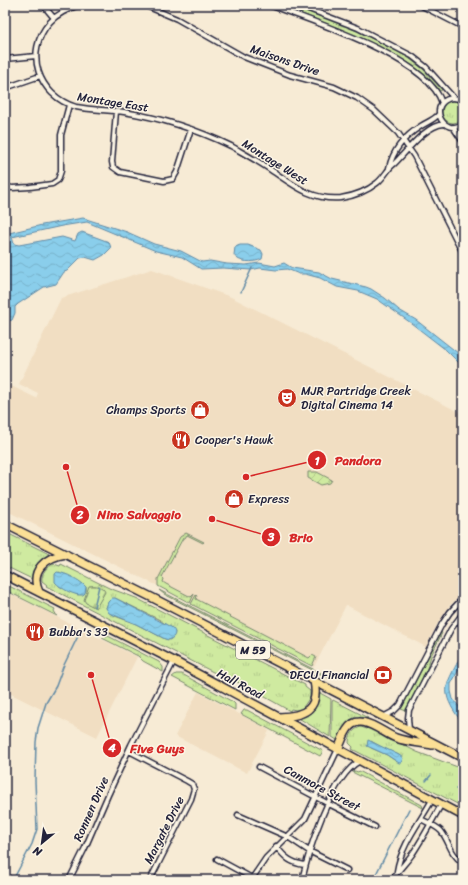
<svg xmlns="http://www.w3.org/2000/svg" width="468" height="885" viewBox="0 0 468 885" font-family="Sriracha,sans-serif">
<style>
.built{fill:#f1dec2}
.grass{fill:url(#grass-tufts);stroke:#78866e;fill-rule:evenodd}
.forest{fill:url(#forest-firs);stroke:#78866e}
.garden{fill:url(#garden-furrows);stroke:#78866e}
.water{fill:url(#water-waves);stroke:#6089a5}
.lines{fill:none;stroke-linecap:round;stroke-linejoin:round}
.stream{stroke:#6089a5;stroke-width:1.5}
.street-casing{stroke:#22223b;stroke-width:7}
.highway-casing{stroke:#22223b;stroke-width:10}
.street{stroke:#fcf5e5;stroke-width:4}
.highway{stroke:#fbdf96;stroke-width:7}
.labels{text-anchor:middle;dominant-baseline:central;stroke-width:3;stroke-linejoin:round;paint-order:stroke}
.shield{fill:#fcf5e5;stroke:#63616e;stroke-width:1}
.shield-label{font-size:11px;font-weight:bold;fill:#22223b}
.street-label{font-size:12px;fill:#22223b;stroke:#fcf5e5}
.poi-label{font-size:12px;fill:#22223b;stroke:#fcf5e5;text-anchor:start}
.leader{fill:none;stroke:#d62828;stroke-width:1.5}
.callout-dot{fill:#d62828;stroke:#fcf5e5;stroke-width:1.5}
.mark-label{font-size:12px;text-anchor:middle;font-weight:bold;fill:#fff}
.callout-label{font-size:13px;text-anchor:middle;font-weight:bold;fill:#d62828;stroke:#fcf5e5;stroke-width:3;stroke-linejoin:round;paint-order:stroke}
</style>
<defs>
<pattern id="grass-tufts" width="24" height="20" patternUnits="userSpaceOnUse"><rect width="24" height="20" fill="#cfeaa0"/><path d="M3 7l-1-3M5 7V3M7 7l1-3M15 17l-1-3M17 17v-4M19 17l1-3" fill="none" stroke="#b1c88b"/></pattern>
<pattern id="forest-firs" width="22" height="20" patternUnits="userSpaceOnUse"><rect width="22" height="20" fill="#cfeaa0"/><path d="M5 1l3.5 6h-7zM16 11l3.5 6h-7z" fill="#b1c88b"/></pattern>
<pattern id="garden-furrows" width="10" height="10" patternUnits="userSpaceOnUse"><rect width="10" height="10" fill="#cfeaa0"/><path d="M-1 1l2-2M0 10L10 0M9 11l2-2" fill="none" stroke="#b1c88b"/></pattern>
<pattern id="water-waves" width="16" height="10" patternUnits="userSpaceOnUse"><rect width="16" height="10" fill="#8aceeb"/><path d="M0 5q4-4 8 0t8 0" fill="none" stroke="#77b1ca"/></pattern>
</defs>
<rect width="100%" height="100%" fill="#f7ebd5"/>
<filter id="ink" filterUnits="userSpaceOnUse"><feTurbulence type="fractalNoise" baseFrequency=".025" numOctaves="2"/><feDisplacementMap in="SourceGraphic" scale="8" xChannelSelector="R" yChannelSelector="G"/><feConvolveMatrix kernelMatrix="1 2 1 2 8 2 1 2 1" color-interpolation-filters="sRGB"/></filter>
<g filter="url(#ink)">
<path class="built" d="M 152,269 L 231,297 L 463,414 L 463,593 L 450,605 L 436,626 L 426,647 L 346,605 L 314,667 L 158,586 L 5,510 L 5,383 L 36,398 L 38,393 L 19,384 L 61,298 Z
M 5,591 L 137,657 L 97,737 L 5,691 Z
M 198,692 L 264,727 L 269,731 L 247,773 L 175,736 Z"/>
<path class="grass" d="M 277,5 L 290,5 L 347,26 L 406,56 L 423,69 L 442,90 L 440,91 C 425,70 404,60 381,48 C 348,31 313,18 277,5 Z
M442 112a11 11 0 1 1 22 0a11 11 0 1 1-22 0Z
M 5,532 L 49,554 L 49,556 C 39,559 34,569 32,579 L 5,566 Z
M 186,533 L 204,542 L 203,543 L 187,535 L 185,538 L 183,538 L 162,577 L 164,579 L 163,582 L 166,584 L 191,597 L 194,594 L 190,603 L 158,586 L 158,579 L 180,537 Z
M 54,564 L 60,566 L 61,564 L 109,588 L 136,598 L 305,685 L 305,687 L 310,691 L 310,697 L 302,709 L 296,710 L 291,709 L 290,711 L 242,684 L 213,672 L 46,586 L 47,585 L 42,581 C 41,573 47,566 54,564 ZM 59,572 L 83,584 L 86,587 L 86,591 L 78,595 L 59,586 ZM 115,598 L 160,620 L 175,632 L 173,637 L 169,640 L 165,639 L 136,624 L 115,616 L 106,608 L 108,603 Z
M 5,584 L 55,609 L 54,611 L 57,616 L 5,590 Z
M 159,590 L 311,668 L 329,677 L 326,677 L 164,594 Z
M 196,595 L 197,596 L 196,599 L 309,658 L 312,655 L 316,657 L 312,666 L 191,604 Z
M 441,632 L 442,633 L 431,656 L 426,671 L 406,711 L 401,709 Z
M 108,636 L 159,662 L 163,667 L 163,672 L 143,661 L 138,656 L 102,638 L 107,637 Z
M 176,674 L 182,674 L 233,702 L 235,704 L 235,710 L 172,677 Z
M 320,693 L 331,699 L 330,737 L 300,719 C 312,714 316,705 320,693 Z
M 333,700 L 368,718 L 367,719 C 348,711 345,729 337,740 L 332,737 L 332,702 Z
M 244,710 L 247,710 L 323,751 L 320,756 L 241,714 Z
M 361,727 L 367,729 L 368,727 L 417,752 L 463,769 L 463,807 L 352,749 L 353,747 L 349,743 C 349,735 353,729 361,727 ZM 371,741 L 383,748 L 399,755 L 397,762 L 387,755 L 371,748 Z
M 355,771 L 358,772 L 359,771 L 422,805 L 423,808 L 352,772 Z"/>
<path class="forest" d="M 89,586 C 95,585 103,586 105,592 L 96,608 L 86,603 L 84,600 Z"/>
<path class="garden" d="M 308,472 L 317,472 L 332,480 L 330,483 L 321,485 L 308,478 Z"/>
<path class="water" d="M 83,218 L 127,232 L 154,244 L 181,251 L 202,262 L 210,261 L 227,264 L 246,265 L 259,263 L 275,266 L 284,263 L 292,268 L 319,272 L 332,279 L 366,287 L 371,289 L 385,298 L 399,310 L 416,320 L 463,357 L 463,367 L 446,350 L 411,323 L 377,299 L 358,291 L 337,287 L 320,278 L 305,274 L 299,274 L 287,269 L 276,270 L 260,268 L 251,270 L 223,268 L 201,269 L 182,257 L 156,251 L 87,222 L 62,226 L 12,237 L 14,244 L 19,245 L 62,237 L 75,241 L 78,234 L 82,232 L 109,242 L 111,248 L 104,255 L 95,260 L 85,257 L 80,258 L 67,271 L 64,272 L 56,284 L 44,287 L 18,304 L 15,307 L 15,313 L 12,320 L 5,322 L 5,261 C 8,252 5,243 5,234 L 42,225 Z
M 240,245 L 248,245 L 261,250 L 263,254 L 262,259 C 254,263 238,263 234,255 L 235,247 Z
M 57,572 C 66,573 80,580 86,587 L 85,593 L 83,595 C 75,596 61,589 55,582 L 55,574 Z
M 112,598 L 115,598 L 171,627 C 177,631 176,637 169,640 L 165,639 L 136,624 L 109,613 L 106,608 L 108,602 Z
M 463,651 L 463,662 L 451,684 L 451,691 L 453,699 L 458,705 L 463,714 L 463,724 C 436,688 447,686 463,651 Z
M 368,740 L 399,755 L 403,758 L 401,763 L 399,763 L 387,755 L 367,746 Z"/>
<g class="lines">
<path class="stream" d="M 241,292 L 252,268
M 94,607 L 99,586
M 426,781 L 431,775
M 456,789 L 463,790
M 13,880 L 32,844 L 37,829 L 35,781 L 36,742 L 38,728 L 46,703 L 56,686 L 63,667 L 80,632
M 373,880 L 409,809"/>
<defs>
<path id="street" d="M 43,5 L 54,18
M 79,5 C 69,9 58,13 50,22 C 23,52 38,96 76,107 C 92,110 108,110 124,112 C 161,118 198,130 231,146 C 243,153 256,160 268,168 C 291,183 311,201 341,198 C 354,196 367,191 377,183 C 382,179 385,174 389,169 C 391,166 393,165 395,163 C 407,151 426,125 444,124
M 144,5 L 177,19 L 244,57 L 290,75 L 334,87 L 357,98 L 374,110 L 398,133 L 414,156 L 463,253
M 269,5 C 312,21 428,58 442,103
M 298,5 L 358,28 L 412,56 L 426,67 L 453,97
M 420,5 L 463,27
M 5,59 L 36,56
M 5,88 L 40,76
M 463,101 C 458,98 453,97 448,99 C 429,106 443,137 463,124
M 116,111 L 112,162 L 113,167 L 120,172 L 164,181 L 173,179 L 177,172 L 191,129
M 453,127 L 463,142
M 389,168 C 393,150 405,136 421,126 C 427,122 434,120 439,114
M 5,186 L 12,188 L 30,187 L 52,184 L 58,180 L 61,171 L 61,135 L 69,105
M 383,717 L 394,711 L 400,705 L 442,624 L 450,612 L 463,598
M 409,730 L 408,718 L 409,710 L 451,629 L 463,613
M 129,751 L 187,781 L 192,784 L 194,789 L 191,799 L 150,880
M 259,767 L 327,803 L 375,827
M 238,815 L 288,837 L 309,851 L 347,870
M 421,819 C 428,823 436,826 441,831 C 450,842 449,853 463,863
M 276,846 C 285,858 291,863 305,865
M 217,859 L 252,878
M 397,871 C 401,845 420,822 432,800
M 69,880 L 85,848 L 108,795 L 131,745 L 174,661
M 251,880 L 266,858 L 305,819 L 338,749
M 302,880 C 309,850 331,776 360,761
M 392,880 C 398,870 406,863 413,853 C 423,838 432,821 441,805"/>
<path id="highway" d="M 5,524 L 153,598 L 463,758
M 5,575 L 174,661 L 463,816
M 39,592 C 29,570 46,557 66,554
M 279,717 C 304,716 320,710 314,681
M 338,749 C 341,743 343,736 347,730 C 359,710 382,733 396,738 C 407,742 421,743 432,745"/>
</defs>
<use href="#street" class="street-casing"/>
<use href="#highway" class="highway-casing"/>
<use href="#street" class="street"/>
<use href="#highway" class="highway"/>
</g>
</g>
<defs>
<symbol id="theatre-disc" viewBox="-11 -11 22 22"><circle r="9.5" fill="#c8321e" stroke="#fcf5e5"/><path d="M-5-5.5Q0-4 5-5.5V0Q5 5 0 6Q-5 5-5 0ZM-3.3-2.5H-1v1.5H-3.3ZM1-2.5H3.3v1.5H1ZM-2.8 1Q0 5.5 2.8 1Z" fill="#fff"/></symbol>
<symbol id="shop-disc" viewBox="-11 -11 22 22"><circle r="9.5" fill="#c8321e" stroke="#fcf5e5"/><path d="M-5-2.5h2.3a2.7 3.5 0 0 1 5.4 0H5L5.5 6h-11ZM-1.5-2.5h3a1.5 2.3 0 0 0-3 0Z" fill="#fff"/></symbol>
<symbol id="restaurant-disc" viewBox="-11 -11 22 22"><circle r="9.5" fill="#c8321e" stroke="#fcf5e5"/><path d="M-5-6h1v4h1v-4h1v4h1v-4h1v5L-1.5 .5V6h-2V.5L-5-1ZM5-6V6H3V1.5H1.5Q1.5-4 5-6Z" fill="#fff"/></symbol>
<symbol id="bank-disc" viewBox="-11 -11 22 22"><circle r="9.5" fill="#c8321e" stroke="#fcf5e5"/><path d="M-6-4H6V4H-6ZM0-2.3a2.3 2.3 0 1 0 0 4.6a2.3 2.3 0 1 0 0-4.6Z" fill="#fff"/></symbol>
</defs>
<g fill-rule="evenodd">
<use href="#theatre-disc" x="276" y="387" width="22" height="22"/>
<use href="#shop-disc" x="189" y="399" width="22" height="22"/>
<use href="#restaurant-disc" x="170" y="429" width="22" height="22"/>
<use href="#shop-disc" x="223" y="488" width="22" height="22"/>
<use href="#restaurant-disc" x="24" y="621" width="22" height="22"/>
<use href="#bank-disc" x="372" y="664" width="22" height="22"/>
</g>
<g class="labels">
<rect class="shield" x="236" y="641" width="34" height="18" rx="3"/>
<g class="shield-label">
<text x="253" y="650">M 59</text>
</g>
<g class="street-label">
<text transform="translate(285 60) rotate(19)">Maisons Drive</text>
<text transform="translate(113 102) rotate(9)">Montage East</text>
<text transform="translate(275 162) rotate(32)">Montage West</text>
<text transform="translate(240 684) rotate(28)">Hall Road</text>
<text transform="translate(322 788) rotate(28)">Canmore Street</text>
<text transform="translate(91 809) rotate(-66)">Ronnen Drive</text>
<text transform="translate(164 830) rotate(-63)">Margate Drive</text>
</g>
<g class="poi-label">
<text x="301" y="391">MJR Partridge Creek<tspan x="301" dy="14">Digital Cinema 14</tspan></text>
<text x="186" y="410" text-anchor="end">Champs Sports</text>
<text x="195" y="440">Cooper's Hawk</text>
<text x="248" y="499">Express</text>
<text x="49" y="632">Bubba's 33</text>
<text x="369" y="675" text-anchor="end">DFCU Financial</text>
</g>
</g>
<path class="leader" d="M246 477L317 460M66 467L80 515M212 519L271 537M91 675L112 748"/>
<g class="callout-dot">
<circle cx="246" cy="477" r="4"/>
<circle cx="66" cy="467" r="4"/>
<circle cx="212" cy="519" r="4"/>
<circle cx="91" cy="675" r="4"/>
<circle cx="317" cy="460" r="10"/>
<circle cx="80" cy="515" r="10"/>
<circle cx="271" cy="537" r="10"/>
<circle cx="112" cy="748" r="10"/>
</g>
<g class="mark-label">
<text x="317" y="465">1</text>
<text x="80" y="519">2</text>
<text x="271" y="541">3</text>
<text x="112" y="752">4</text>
</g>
<g class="callout-label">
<text x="358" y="465">Pandora</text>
<text x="139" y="519">Nino Salvaggio</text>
<text x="301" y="542">Brio</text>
<text x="157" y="753">Five Guys</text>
</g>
<rect width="468" height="885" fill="none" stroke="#fcf5e5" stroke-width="20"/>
<rect x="10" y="10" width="448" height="865" fill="none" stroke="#22223b" stroke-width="1.5" filter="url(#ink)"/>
<g transform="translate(42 843) rotate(209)" stroke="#fcf5e5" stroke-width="3" paint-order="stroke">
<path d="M0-3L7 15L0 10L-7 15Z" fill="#22223b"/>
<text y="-6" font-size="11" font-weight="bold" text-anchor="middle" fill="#22223b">N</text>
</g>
</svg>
